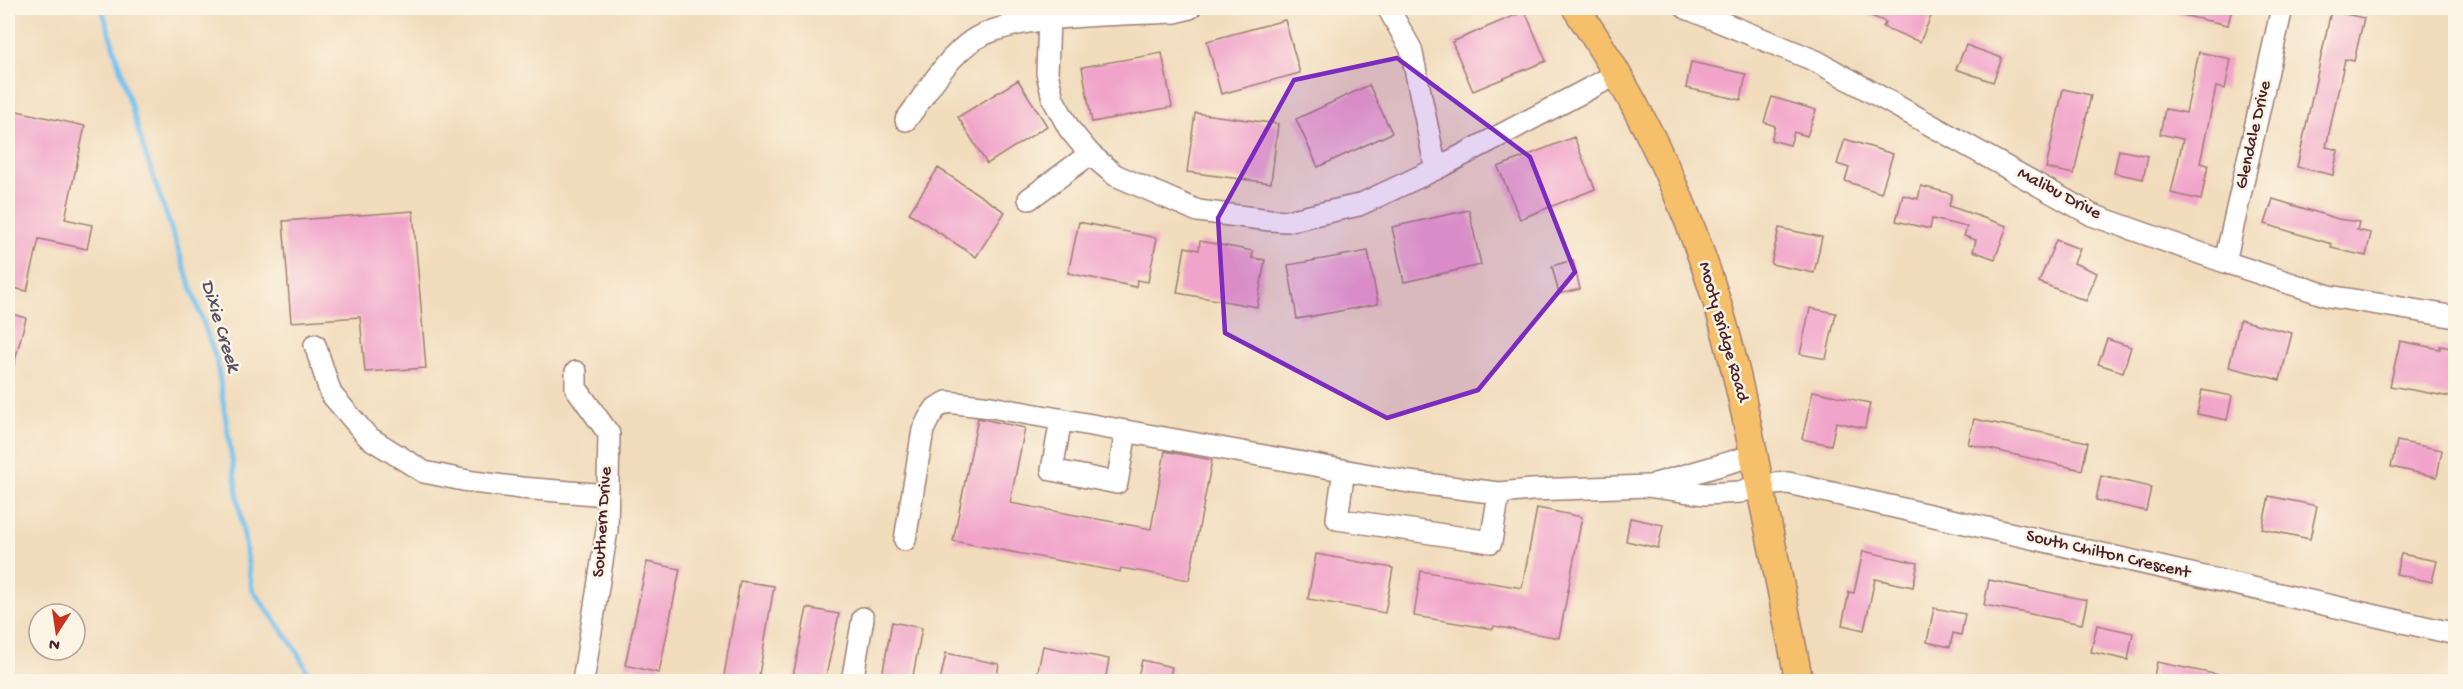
<svg xmlns="http://www.w3.org/2000/svg" width="2463" height="689" viewBox="0 0 2463 689" font-family="'Gochi Hand',sans-serif">
<style>
.lines{fill:none;stroke-linecap:round;stroke-linejoin:round}
.stream{stroke:#74c1ee;stroke-width:5}
.building{fill:#f1a4ca}
.minor-casing{stroke:#9e7e74;stroke-width:24}
.major-casing{stroke:#9e7e74;stroke-width:30}
.minor{stroke:#fff;stroke-width:21}
.major{stroke:#f6c06b;stroke-width:27}
.marked{fill:#7b2cbf;fill-opacity:0.2;stroke:#7b2cbf;stroke-width:4.5;stroke-linejoin:round}
.labels{text-anchor:middle;dominant-baseline:central;stroke-width:5;stroke-linejoin:round;paint-order:stroke}
.street-label{font-size:18px;fill:#4a1f2b;stroke:#fcf5e5}
.water-label{font-size:20px;font-style:italic;fill:#575066;stroke:#fcf5e5}
</style>
<rect width="100%" height="100%" fill="#fcf5e5"/>
<filter id="ink" filterUnits="userSpaceOnUse"><feTurbulence type="fractalNoise" baseFrequency=".0167" numOctaves="2"/><feDisplacementMap in="SourceGraphic" scale="12" xChannelSelector="R" yChannelSelector="G"/><feConvolveMatrix kernelMatrix="1 2 1 2 8 2 1 2 1" color-interpolation-filters="sRGB"/></filter>
<filter id="wash" filterUnits="userSpaceOnUse"><feTurbulence type="fractalNoise" baseFrequency=".008" numOctaves="4" result="noise"/><feDisplacementMap in="SourceGraphic" scale="24" xChannelSelector="R" yChannelSelector="G"/><feGaussianBlur stdDeviation="1.35" result="paint"/><feColorMatrix in="noise" values="0 0 0 0 0 0 0 0 0 0 0 0 0 0 0 0 0 1.4 0 .05"/><feComposite in="paint" operator="in"/></filter>
<g filter="url(#wash)">
<rect width="100%" height="100%" fill="#f1dcbc"/>
<g class="lines">
<path class="stream" d="M 102,8 L 146,156 L 217,362 L 252,589 L 295,648 L 313,682"/>
</g>
<g id="blocks">
<path class="building" d="M 1852,8 L 1915,8 L 1932,14 L 1920,42 L 1883,27 L 1886,22 Z
M 2177,8 L 2232,8 L 2228,25 L 2177,14 Z
M 1525,11 L 1546,61 L 1473,91 L 1452,42 Z
M 2331,11 L 2364,18 L 2354,61 L 2345,59 L 2326,147 L 2338,150 L 2333,175 L 2297,167 Z
M 1285,20 L 1300,73 L 1221,94 L 1207,41 Z
M 1966,45 L 2002,58 L 1993,82 L 1956,69 Z
M 2199,52 L 2231,59 L 2225,89 L 2216,87 L 2200,163 L 2208,165 L 2201,200 L 2171,193 L 2183,139 L 2160,134 L 2165,109 L 2186,113 Z
M 1162,53 L 1172,107 L 1092,122 L 1082,67 Z
M 1691,62 L 1746,74 L 1741,100 L 1686,88 Z
M 1018,80 L 1047,126 L 987,164 L 958,117 Z
M 1369,85 L 1392,133 L 1318,167 L 1296,119 Z
M 2063,89 L 2091,95 L 2074,174 L 2046,168 Z
M 1772,97 L 1816,110 L 1807,136 L 1794,132 L 1790,145 L 1771,140 L 1775,126 L 1764,122 Z
M 8,109 L 85,126 L 65,219 L 92,225 L 87,249 L 39,239 L 27,291 L 8,287 Z
M 1195,113 L 1278,124 L 1271,183 L 1187,172 Z
M 1574,137 L 1595,189 L 1520,219 L 1498,167 Z
M 1845,139 L 1893,154 L 1881,193 L 1845,181 L 1849,168 L 1837,164 Z
M 2119,150 L 2148,156 L 2143,179 L 2114,173 Z
M 938,168 L 1005,212 L 976,257 L 909,213 Z
M 1921,186 L 1952,194 L 1949,206 L 2007,226 L 1995,259 L 1973,251 L 1976,240 L 1964,236 L 1967,227 L 1932,219 L 1930,229 L 1896,221 L 1903,195 L 1918,199 Z
M 2273,199 L 2338,219 L 2359,222 L 2357,230 L 2371,233 L 2366,256 L 2331,248 L 2332,244 L 2265,224 Z
M 1469,210 L 1481,265 L 1404,282 L 1392,227 Z
M 413,211 L 426,368 L 365,372 L 360,317 L 291,322 L 283,221 Z
M 1079,222 L 1157,238 L 1148,282 L 1137,280 L 1136,287 L 1068,273 Z
M 1779,228 L 1822,237 L 1814,273 L 1771,264 Z
M 2056,240 L 2080,249 L 2074,263 L 2097,273 L 2086,301 L 2039,282 Z
M 1200,241 L 1253,251 L 1252,258 L 1265,260 L 1257,307 L 1177,293 L 1185,247 L 1199,250 Z
M 1368,251 L 1378,304 L 1297,319 L 1288,265 Z
M 1573,260 L 1580,289 L 1559,294 L 1552,266 Z
M 1810,308 L 1836,313 L 1826,359 L 1800,354 Z
M 8,313 L 26,318 L 12,372 L 8,372 Z
M 2240,320 L 2292,333 L 2280,380 L 2229,367 Z
M 2107,339 L 2131,347 L 2123,372 L 2098,364 Z
M 2400,341 L 2440,349 L 2440,346 L 2456,349 L 2456,398 L 2390,386 Z
M 2202,390 L 2232,396 L 2227,420 L 2197,414 Z
M 1813,391 L 1870,403 L 1865,428 L 1836,422 L 1831,445 L 1802,439 Z
M 978,418 L 1025,428 L 1010,503 L 1151,529 L 1165,451 L 1212,460 L 1189,580 L 1121,568 L 1120,572 L 953,541 Z
M 1974,419 L 2088,442 L 2082,470 L 1968,444 Z
M 2397,441 L 2442,450 L 2437,477 L 2391,467 Z
M 2101,476 L 2151,487 L 2146,511 L 2096,500 Z
M 2269,496 L 2317,506 L 2310,539 L 2262,529 Z
M 1537,508 L 1582,517 L 1559,638 L 1494,626 L 1493,629 L 1414,616 L 1421,571 L 1522,588 Z
M 1630,518 L 1663,525 L 1658,548 L 1626,541 Z
M 1863,551 L 1918,563 L 1913,587 L 1875,579 L 1864,630 L 1842,625 L 1849,592 L 1854,593 Z
M 1316,554 L 1393,568 L 1385,613 L 1308,599 Z
M 2401,554 L 2437,561 L 2432,582 L 2396,574 Z
M 647,562 L 680,569 L 659,673 L 625,665 Z
M 1989,580 L 2087,600 L 2082,624 L 1984,605 Z
M 740,581 L 774,586 L 758,681 L 723,681 Z
M 807,608 L 839,614 L 825,681 L 792,681 Z
M 1934,608 L 1965,614 L 1961,635 L 1953,633 L 1950,647 L 1927,642 Z
M 892,622 L 922,628 L 912,681 L 881,681 Z
M 2097,625 L 2133,633 L 2128,660 L 2091,652 Z
M 1043,646 L 1109,659 L 1105,681 L 1036,681 Z
M 946,653 L 999,664 L 996,681 L 940,681 Z
M 1142,660 L 1172,667 L 1169,681 L 1137,681 Z
M 2157,662 L 2219,675 L 2219,681 L 2153,681 Z"/>
</g>
</g>
<g filter="url(#ink)">
<use href="#blocks" fill-opacity="0" stroke="#9e7e74" stroke-width="1.5"/>
<g class="lines">
<defs>
<path id="minor" d="M 1388,8 L 1411,49 L 1436,169
M 1686,8 L 1816,61 L 2092,215 L 2225,262 L 2329,296 L 2456,317
M 1049,19 L 1047,73 L 1053,99 L 1070,130 L 1090,154 L 1115,175 L 1198,211 L 1270,220 L 1287,221 L 1359,205 L 1436,169 L 1617,74
M 906,120 C 926,94 945,59 973,40 C 1015,13 1124,15 1176,12 L 1190,8
M 1029,199 L 1090,154
M 2225,262 L 2282,8
M 315,345 L 331,394 L 368,437 L 424,472 L 473,482 L 521,488 L 607,495
M 576,372 L 576,388 L 609,434 L 607,530 L 583,682
M 1061,419 L 1052,470 L 1117,483 L 1126,431
M 1344,470 L 1337,519 L 1491,542 L 1499,493
M 1655,484 L 1755,455
M 905,540 L 923,430 L 929,418 L 936,408 L 947,402 L 991,407 L 1409,482 L 1499,493 L 1531,490 L 1648,486 L 1705,494 L 1740,492 L 1760,485 L 1788,483 L 2456,634
M 852,682 L 863,618"/>
<path id="major" d="M 1576,8 C 1635,96 1683,194 1715,296 C 1735,359 1747,422 1760,486 C 1773,551 1787,616 1799,682"/>
</defs>
<use href="#minor" class="minor-casing"/>
<use href="#major" class="major-casing"/>
<use href="#minor" class="minor"/>
<use href="#major" class="major"/>
</g>
</g>
<path class="marked" d="M 1397,58 L 1530,157 L 1575,272 L 1478,390 L 1387,418 L 1225,333 L 1218,218 L 1294,80 Z"/>
<g class="labels">
<g class="street-label">
<text transform="translate(2254 135) rotate(-77)">Glendale Drive</text>
<text transform="translate(2059 194) rotate(28)">Malibu Drive</text>
<text transform="translate(1723 332) rotate(74)">Mooty Bridge Road</text>
<text transform="translate(603 522) rotate(-86)">Southern Drive</text>
<text transform="translate(2108 555) rotate(13)">South Chilton Crescent</text>
</g>
<g class="water-label">
<text transform="translate(219 326) rotate(73)">Dixie Creek</text>
</g>
</g>
<rect width="2463" height="689" fill="none" stroke="#fcf5e5" stroke-width="30"/>
<g transform="translate(57 632) rotate(192)"><circle r="28" fill="#fcf5e5" stroke="#b59f9b" stroke-width="1.5"/>
<path d="M0-4.5L10 22L0 15L-10 22Z" fill="#c8321e"/>
<text y="-9" font-size="16" font-weight="bold" text-anchor="middle" fill="#4a1f2b">N</text>
</g>
</svg>
